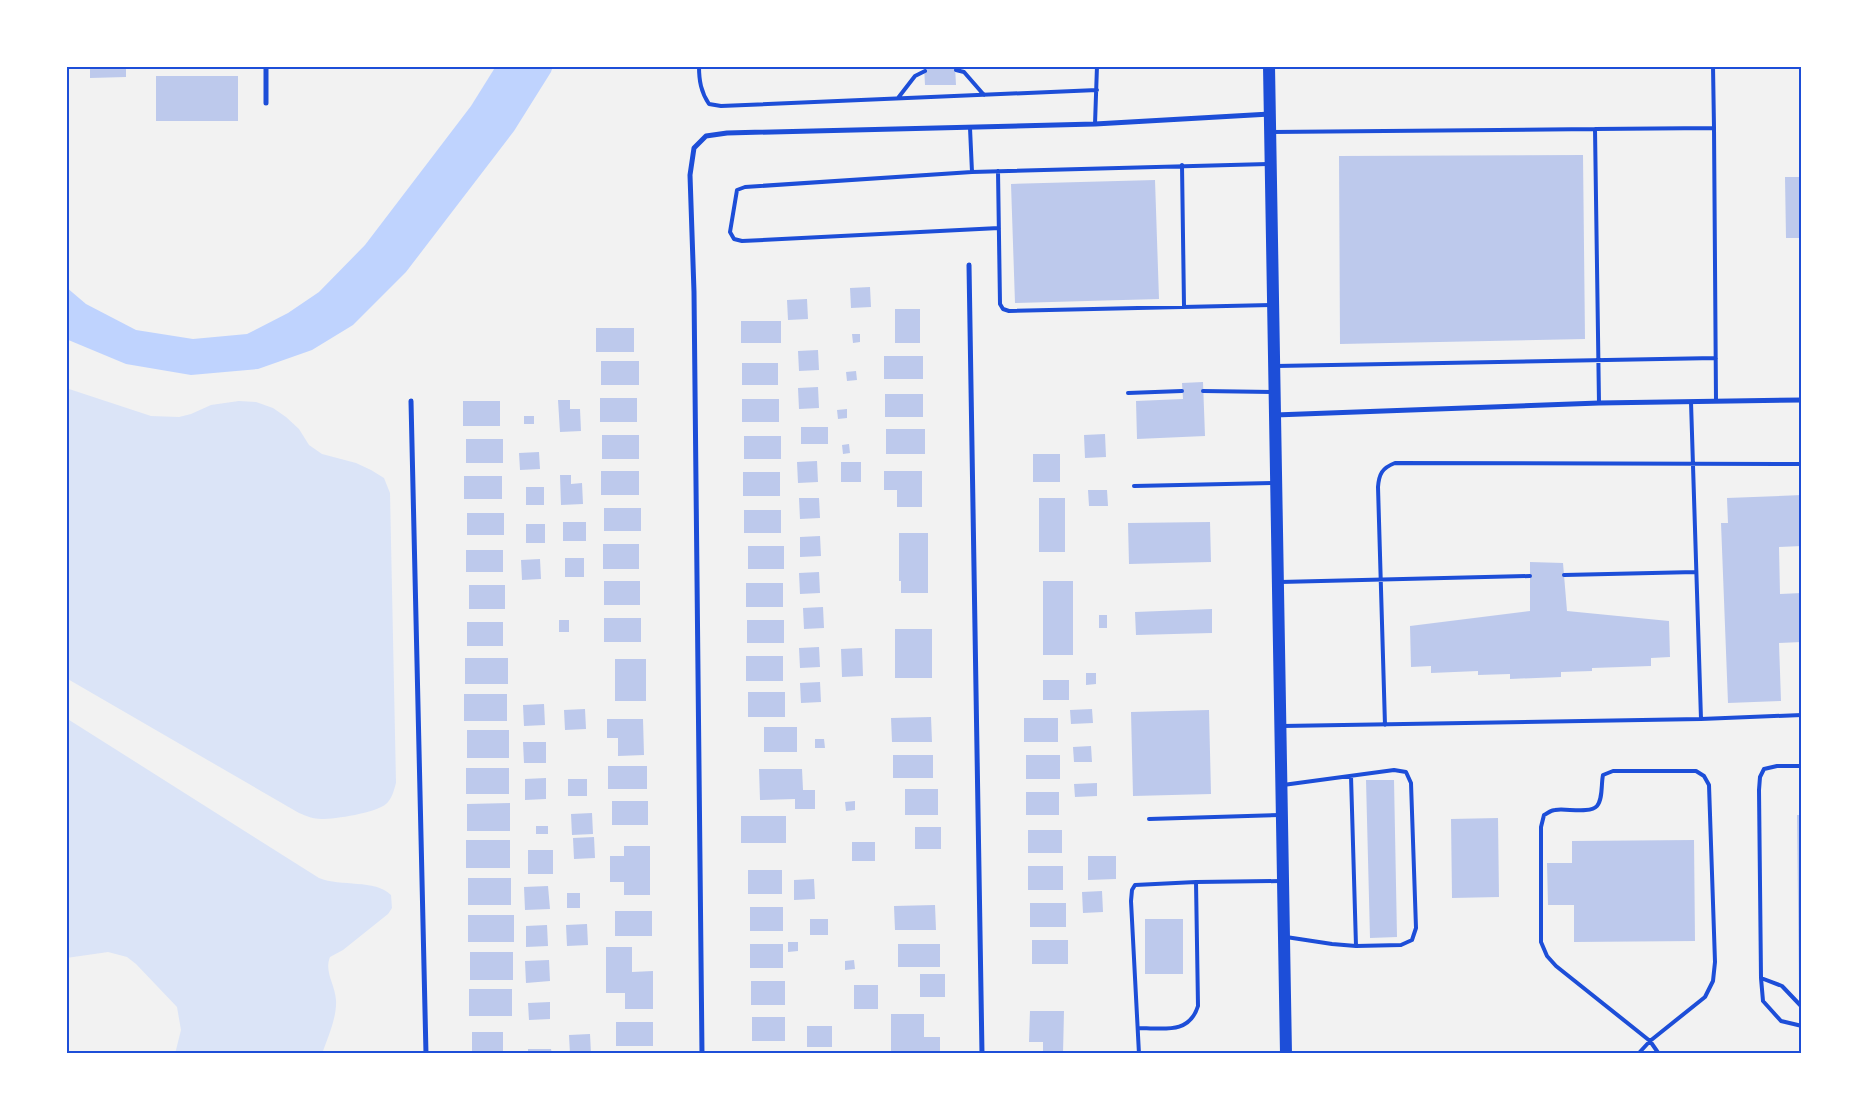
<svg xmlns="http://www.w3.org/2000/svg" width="1868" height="1120" viewBox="0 0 1868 1120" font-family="Commissioner,sans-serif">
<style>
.green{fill:#dbe4f7}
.water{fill:#bfd3fe}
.building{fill:#bdc9ec}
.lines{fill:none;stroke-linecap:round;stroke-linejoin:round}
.service{stroke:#1d4ed8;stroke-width:4}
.minor{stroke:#1d4ed8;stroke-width:5}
.primary{stroke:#1d4ed8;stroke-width:12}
.neatline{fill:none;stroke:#1d4ed8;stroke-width:2}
</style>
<rect width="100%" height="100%" fill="#f2f2f2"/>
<path class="green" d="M 66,388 L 151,416 L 179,417 L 191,414 L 211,405 L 239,401 L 256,402 L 273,408 L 286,417 L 299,429 L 309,445 L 322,454 L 356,463 L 371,470 L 384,478 L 390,493 L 396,783 C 394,790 392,799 386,804 C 375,813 336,819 321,819 C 314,819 306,816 299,813 L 66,678 Z
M 66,718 L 319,878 C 341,887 375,879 391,895 L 392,908 L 388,914 L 343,950 L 330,957 C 324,972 335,984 336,1000 C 337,1017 328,1037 322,1054 L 175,1054 L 181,1030 L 177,1007 L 136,964 L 127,957 L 108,952 L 66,958 Z"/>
<path class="water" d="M 496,66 L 553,66 L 551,72 L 514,131 L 406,272 L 353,325 L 312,350 L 258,369 L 191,375 L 126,364 L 66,339 L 66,287 L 86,304 L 136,330 L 193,339 L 247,334 L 288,313 L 319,292 L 365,245 L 471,106 Z"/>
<path class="building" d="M 90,66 L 126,66 L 126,77 L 90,78 Z
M 924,66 L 955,66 L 956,85 L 925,85 Z
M 156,76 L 238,76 L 238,121 L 156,121 Z
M 1583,155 L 1585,339 L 1340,344 L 1339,156 Z
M 1785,177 L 1802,177 L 1802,238 L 1786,238 Z
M 1155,180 L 1159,299 L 1015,303 L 1011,184 Z
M 870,287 L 871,307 L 851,308 L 850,288 Z
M 807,299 L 808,319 L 788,320 L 787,300 Z
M 895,309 L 920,309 L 920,343 L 895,343 Z
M 741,321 L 781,321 L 781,343 L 741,343 Z
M 596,328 L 634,328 L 634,352 L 596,352 Z
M 852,334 L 860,334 L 860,342 L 853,343 Z
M 818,350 L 819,370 L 799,371 L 798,351 Z
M 884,356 L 923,356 L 923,379 L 884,379 Z
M 601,361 L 639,361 L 639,385 L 601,385 Z
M 742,363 L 778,363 L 778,385 L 742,385 Z
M 856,371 L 857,380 L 847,381 L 846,372 Z
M 1203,382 L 1205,436 L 1137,439 L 1136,401 L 1183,399 L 1182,383 Z
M 818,387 L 819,408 L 799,409 L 798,388 Z
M 885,394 L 923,394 L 923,417 L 885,417 Z
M 600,398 L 637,398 L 637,422 L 600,422 Z
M 742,399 L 779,399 L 779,422 L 742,422 Z
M 558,400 L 570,400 L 570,409 L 580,409 L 581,431 L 560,432 Z
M 463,401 L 500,401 L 500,426 L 463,426 Z
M 847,409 L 847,418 L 838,419 L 837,410 Z
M 524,416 L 534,416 L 534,424 L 524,424 Z
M 801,427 L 828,427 L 828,444 L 801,444 Z
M 886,429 L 925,429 L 925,454 L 886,454 Z
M 1105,434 L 1106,457 L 1085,458 L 1084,435 Z
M 602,435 L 639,435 L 639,459 L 602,459 Z
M 744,436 L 781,436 L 781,459 L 744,459 Z
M 466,439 L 503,439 L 503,463 L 466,463 Z
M 849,444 L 850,453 L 843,454 L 842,445 Z
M 539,452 L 540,469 L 520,470 L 519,453 Z
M 1033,454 L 1060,454 L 1060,482 L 1033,482 Z
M 817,461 L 818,482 L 798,483 L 797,462 Z
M 841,462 L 861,462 L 861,482 L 841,482 Z
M 601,471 L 639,471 L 639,495 L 601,495 Z
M 884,471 L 922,471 L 922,507 L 897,507 L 897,490 L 884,490 Z
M 743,472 L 780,472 L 780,496 L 743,496 Z
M 560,475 L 571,475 L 571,484 L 582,483 L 583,504 L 561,505 Z
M 464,476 L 502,476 L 502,499 L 464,499 Z
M 526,487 L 544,487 L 544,505 L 526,505 Z
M 1088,490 L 1107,490 L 1108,506 L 1089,506 Z
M 1802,495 L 1802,546 L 1779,547 L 1780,594 L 1802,593 L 1802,642 L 1779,643 L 1781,701 L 1728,703 L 1721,523 L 1728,523 L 1727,498 Z
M 799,498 L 819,498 L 820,518 L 800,519 Z
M 1039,498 L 1065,498 L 1065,552 L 1039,552 Z
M 604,508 L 641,508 L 641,531 L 604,531 Z
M 744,510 L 781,510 L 781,533 L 744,533 Z
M 467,513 L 504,513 L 504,535 L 467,535 Z
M 563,522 L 586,522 L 586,541 L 563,541 Z
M 1210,522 L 1211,562 L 1129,564 L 1128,523 Z
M 526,524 L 545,524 L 545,543 L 526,543 Z
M 899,533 L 928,533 L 928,593 L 901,593 L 901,581 L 899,581 Z
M 820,536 L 821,556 L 800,557 L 800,537 Z
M 603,544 L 639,544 L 639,569 L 603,569 Z
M 748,546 L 784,546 L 784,569 L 748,569 Z
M 466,550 L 503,550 L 503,572 L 466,572 Z
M 565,558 L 584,558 L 584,577 L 565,577 Z
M 540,559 L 541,579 L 522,580 L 521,560 Z
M 1530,562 L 1563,563 L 1567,611 L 1669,621 L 1670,657 L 1651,658 L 1651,666 L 1592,668 L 1592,671 L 1561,672 L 1561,677 L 1510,679 L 1510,674 L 1478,675 L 1478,671 L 1431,673 L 1431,666 L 1411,667 L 1410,626 L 1530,611 Z
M 819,572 L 820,593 L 800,594 L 799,573 Z
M 604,581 L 640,581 L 640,605 L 604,605 Z
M 1043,581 L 1073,581 L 1073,655 L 1043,655 Z
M 746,583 L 783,583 L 783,607 L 746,607 Z
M 469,585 L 505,585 L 505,609 L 469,609 Z
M 823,607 L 824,628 L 804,629 L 803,608 Z
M 1212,609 L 1212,633 L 1136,635 L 1135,612 Z
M 1099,615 L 1107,615 L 1107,628 L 1099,628 Z
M 604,618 L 641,618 L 641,642 L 604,642 Z
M 559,620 L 569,620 L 569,632 L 559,632 Z
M 747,620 L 784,620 L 784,643 L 747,643 Z
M 467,622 L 503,622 L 503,646 L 467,646 Z
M 895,629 L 932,629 L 932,678 L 895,678 Z
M 819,647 L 820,667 L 800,668 L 799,648 Z
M 862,648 L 863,676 L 842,677 L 841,649 Z
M 746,656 L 783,656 L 783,681 L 746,681 Z
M 465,658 L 508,658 L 508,684 L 465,684 Z
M 615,659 L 646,659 L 646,701 L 615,701 Z
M 1086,673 L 1096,673 L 1096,684 L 1086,685 Z
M 1043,680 L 1069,680 L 1069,700 L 1043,700 Z
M 820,682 L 821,702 L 801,703 L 800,683 Z
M 748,692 L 785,692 L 785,717 L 748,717 Z
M 464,694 L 507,694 L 507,721 L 464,721 Z
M 544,704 L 545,725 L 524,726 L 523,705 Z
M 585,709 L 586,729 L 565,730 L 564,710 Z
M 1092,709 L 1093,723 L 1071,724 L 1070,710 Z
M 1209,710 L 1211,794 L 1133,796 L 1131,712 Z
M 931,717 L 932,742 L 892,742 L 891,718 Z
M 1024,718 L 1058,718 L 1058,742 L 1024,742 Z
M 607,719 L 643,719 L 644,755 L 618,756 L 618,738 L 607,738 Z
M 764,727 L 797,727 L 797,752 L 764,752 Z
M 467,730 L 509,730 L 509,758 L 467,758 Z
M 815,739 L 824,739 L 825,748 L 815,748 Z
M 523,742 L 546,742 L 546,763 L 524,763 Z
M 1091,746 L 1092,762 L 1074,762 L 1073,747 Z
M 893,755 L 933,755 L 933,778 L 893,778 Z
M 1026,755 L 1060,755 L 1060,779 L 1026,779 Z
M 608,766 L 647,766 L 647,789 L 608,789 Z
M 466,768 L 509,768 L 509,794 L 466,794 Z
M 759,769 L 802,769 L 803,790 L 815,790 L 815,809 L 795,809 L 795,799 L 760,800 Z
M 546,778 L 546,799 L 525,800 L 525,779 Z
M 568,779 L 587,779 L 587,796 L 568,796 Z
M 1366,780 L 1394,780 L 1397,937 L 1370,938 Z
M 1097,783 L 1097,796 L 1075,797 L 1074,784 Z
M 905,789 L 938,789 L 938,815 L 905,815 Z
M 1026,792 L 1059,792 L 1059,815 L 1026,815 Z
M 612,801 L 648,801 L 648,825 L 612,825 Z
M 855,801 L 855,810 L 846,811 L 845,802 Z
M 510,803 L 510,831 L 467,831 L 467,804 Z
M 592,813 L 593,834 L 572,835 L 571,814 Z
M 1797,815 L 1802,815 L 1802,992 L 1799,992 Z
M 741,816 L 786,816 L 786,843 L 741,843 Z
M 1498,818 L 1499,897 L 1452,898 L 1451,819 Z
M 536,826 L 548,826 L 548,834 L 536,834 Z
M 915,827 L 941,827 L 941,849 L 915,849 Z
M 1028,830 L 1062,830 L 1062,853 L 1028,853 Z
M 594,837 L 595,858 L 574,859 L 573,838 Z
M 466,840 L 510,840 L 510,868 L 466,868 Z
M 1694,840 L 1695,941 L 1574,942 L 1574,905 L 1548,905 L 1547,863 L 1572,863 L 1572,841 Z
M 852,842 L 875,842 L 875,861 L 852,861 Z
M 624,846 L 650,846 L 650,895 L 624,895 L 624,882 L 610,882 L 610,856 L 624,856 Z
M 528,850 L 553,850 L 553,874 L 528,874 Z
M 1088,856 L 1116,856 L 1116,879 L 1088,880 Z
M 1028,866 L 1063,866 L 1063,890 L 1028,890 Z
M 748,870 L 782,870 L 782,894 L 748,894 Z
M 468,878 L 511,878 L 511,905 L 468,905 Z
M 814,879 L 815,899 L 794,900 L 794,880 Z
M 548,886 L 550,909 L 525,910 L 524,887 Z
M 1102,891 L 1103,912 L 1083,913 L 1082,892 Z
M 567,893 L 580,893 L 580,908 L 567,908 Z
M 1030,903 L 1066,903 L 1066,927 L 1030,927 Z
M 935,905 L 936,930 L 895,930 L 894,906 Z
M 750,907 L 783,907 L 783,931 L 750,931 Z
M 615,911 L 652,911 L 652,936 L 615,936 Z
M 468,915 L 514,915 L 514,942 L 468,942 Z
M 810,919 L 828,919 L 828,935 L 810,935 Z
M 1145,919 L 1183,919 L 1183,974 L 1145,974 Z
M 587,924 L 588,945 L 567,946 L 566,925 Z
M 547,925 L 548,946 L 526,947 L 526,926 Z
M 1032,940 L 1068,940 L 1068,964 L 1032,964 Z
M 788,942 L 798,942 L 798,951 L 788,952 Z
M 750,944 L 783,944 L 783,968 L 750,968 Z
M 898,944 L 940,944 L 940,967 L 898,967 Z
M 606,947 L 632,947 L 632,972 L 653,971 L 653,1009 L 625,1009 L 625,993 L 606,993 Z
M 470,952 L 513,952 L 513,980 L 470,980 Z
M 549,960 L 550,981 L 526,983 L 525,961 Z
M 854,960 L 855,969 L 845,970 L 845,961 Z
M 920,974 L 945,974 L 945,997 L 920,997 Z
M 751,981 L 785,981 L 785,1005 L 751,1005 Z
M 854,985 L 878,985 L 878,1009 L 854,1009 Z
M 469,989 L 512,989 L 512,1016 L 469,1016 Z
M 550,1002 L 550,1019 L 529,1020 L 528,1003 Z
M 1030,1011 L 1064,1011 L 1063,1054 L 1043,1054 L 1043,1042 L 1029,1042 Z
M 891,1014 L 924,1014 L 924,1037 L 940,1037 L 940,1054 L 891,1054 Z
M 752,1017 L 785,1017 L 785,1041 L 752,1041 Z
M 616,1022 L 653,1022 L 653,1046 L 616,1046 Z
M 807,1026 L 832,1026 L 832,1047 L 807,1047 Z
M 472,1032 L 503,1032 L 503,1054 L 472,1054 Z
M 590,1034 L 591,1054 L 570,1054 L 569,1035 Z
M 528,1049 L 551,1049 L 552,1054 L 528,1054 Z"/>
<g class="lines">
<path class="service" d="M 699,66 C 699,81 701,92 709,104 L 721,106 L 1097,90
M 1713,66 L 1714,128
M 956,70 L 964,72 L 984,95
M 898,98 L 915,76 L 925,71
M 1095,124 L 1097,66
M 970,128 L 972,172
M 1272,132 L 1595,129
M 1182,165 L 1184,306
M 998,171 L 1000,304 L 1003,309 L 1009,311 L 1271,305
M 999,228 L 742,241 L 734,239 L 730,232 L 737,190 L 745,187 L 972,172 L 1268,164
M 1276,366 L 1716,358
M 1203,391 L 1272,392
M 1128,393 L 1182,391
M 1599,403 L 1595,129 L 1714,128 L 1716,401
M 1134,486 L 1274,483
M 1564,575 L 1696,572
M 1280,582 L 1530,576
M 1701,719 L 1802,715
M 1385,725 L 1378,487 C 1379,474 1382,468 1395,463 L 1802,464
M 1282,726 L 1701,719 L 1691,402
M 1802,766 L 1777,766 L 1764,769 L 1760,777 L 1759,790 L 1761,978 L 1763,1001 L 1781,1021 L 1802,1026
M 1613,771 L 1696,771 L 1704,776 L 1709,785 L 1715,962 L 1713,981 L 1705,997 L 1650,1041 L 1556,966 L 1547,956 L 1541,942 L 1541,827 L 1544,815 C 1548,813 1551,810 1555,810 C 1565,808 1590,814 1597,806 C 1603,799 1601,784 1603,775 Z
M 1351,776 L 1356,946
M 1283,785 L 1394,770 L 1406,772 L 1411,783 L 1416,928 L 1412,940 L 1401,945 L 1356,946 L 1332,944 L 1286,937
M 1149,819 L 1280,815
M 1761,978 L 1782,986 L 1801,1006 L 1802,1010
M 1138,1028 C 1163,1028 1189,1035 1198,1006 L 1196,882
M 1139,1054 L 1131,901 L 1132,890 L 1135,885 L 1196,882 L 1281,881
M 1638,1054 L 1650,1041 L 1659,1054"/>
<path class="minor" d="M 266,66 L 266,103
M 969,265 L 982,1054
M 411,401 L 426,1054
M 1275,415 L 1599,403 L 1802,400
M 702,1054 L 694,292 L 690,175 L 694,148 L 706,136 L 727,133 L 1095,124 L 1270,114"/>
<path class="primary" d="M 1269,66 L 1286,1054"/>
</g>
<rect width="1868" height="1120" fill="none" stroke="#ffffff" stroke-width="135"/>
<rect x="68" y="68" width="1732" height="984" class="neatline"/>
</svg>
